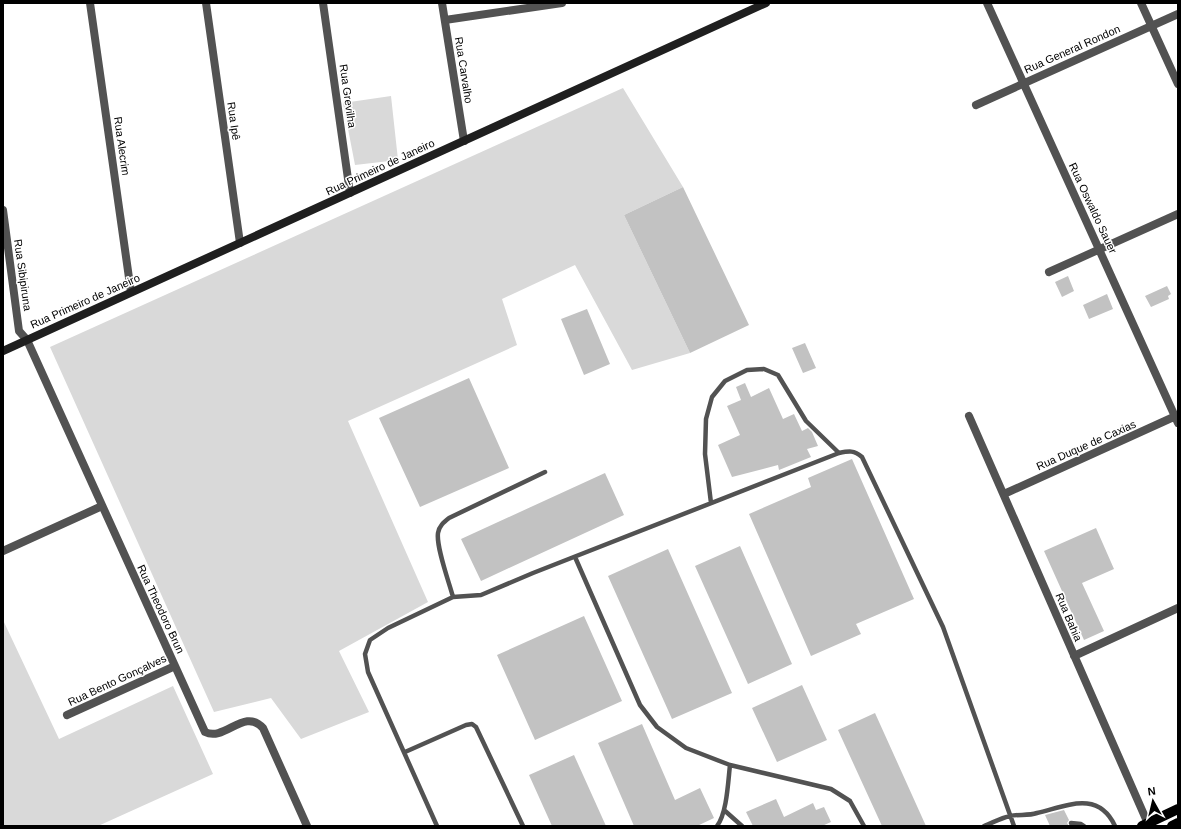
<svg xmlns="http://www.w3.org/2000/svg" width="1181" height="829" viewBox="0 0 1181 829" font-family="Helvetica,sans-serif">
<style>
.green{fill:#d9d9d9}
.building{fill:#c2c2c2}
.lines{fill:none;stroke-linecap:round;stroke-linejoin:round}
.lane{stroke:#525252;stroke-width:4.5}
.street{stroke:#525252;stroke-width:8}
.secondary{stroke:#1f1f1f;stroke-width:8}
.primary{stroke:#000;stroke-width:10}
.labels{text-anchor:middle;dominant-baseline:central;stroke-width:3;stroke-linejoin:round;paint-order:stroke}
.street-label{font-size:11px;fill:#000;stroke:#fff}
</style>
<rect width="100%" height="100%" fill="#fff"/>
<path class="green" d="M 623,88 L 683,187 L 624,215 L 690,353 L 632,370 L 575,265 L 502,299 L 517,345 L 348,421 L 428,602 L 339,651 L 369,712 L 301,739 L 271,698 L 214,712 L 50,347 Z
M 391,96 L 398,160 L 355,165 L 343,103 Z
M 3,620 L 59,739 L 173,686 L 213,774 L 98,826 L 3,826 Z"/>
<path class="building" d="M 683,187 L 749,325 L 690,353 L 624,215 Z
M 1068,276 L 1074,291 L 1062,297 L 1055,282 Z
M 1167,286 L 1171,294 L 1168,296 L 1169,299 L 1151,307 L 1145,296 Z
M 1107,294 L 1113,309 L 1089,319 L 1083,305 Z
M 587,309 L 610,364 L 584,375 L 561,319 Z
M 805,343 L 816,368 L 803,373 L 792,348 Z
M 469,378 L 509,468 L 420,507 L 379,418 Z
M 745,383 L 751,397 L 769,388 L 783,419 L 794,414 L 802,431 L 808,428 L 812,432 L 818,446 L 807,449 L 811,457 L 779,470 L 778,465 L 732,477 L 718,445 L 740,435 L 727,406 L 741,400 L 736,387 Z
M 852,459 L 914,599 L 856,624 L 861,634 L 811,656 L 749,514 L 811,487 L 808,478 Z
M 605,473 L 624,515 L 481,581 L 461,539 Z
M 1096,528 L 1114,569 L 1082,583 L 1104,631 L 1084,640 L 1044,551 Z
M 740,546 L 792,664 L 748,684 L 695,566 Z
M 668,549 L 732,693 L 672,719 L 608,576 Z
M 584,616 L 622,701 L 535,740 L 497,655 Z
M 802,685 L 827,740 L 777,762 L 752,708 Z
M 875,713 L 926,826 L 882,826 L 838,730 Z
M 642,724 L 675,800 L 700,788 L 714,818 L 697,826 L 634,826 L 598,743 Z
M 574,755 L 606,826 L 552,826 L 529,775 Z
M 776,799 L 784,817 L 813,803 L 816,810 L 824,807 L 831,822 L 822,826 L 753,826 L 746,812 Z
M 1064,810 L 1069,820 L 1067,823 L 1069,826 L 1050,826 L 1045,815 Z"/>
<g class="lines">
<path class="lane" d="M 711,503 L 705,454 L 706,419 L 712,397 L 725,381 L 747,370 L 764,369 L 778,375 L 806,421 L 839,453
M 575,557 L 640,705 L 657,727 L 686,748 L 730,765 L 831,789 L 850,801 L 864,826
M 453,597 C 449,582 436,547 438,533 C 439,526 444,522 449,518 L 545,472
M 405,752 L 466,725 L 472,724 L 476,727 L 523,826
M 724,810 L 742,826
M 1071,823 L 1081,824 L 1084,826
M 437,826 L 368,672 L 365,654 L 370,640 L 388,628 L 453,597 L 481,595 L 533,573 L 839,453 C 849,451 854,450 862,457 L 943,627 L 1014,826
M 717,826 C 727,813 728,782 730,765
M 984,826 C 992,823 1001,818 1010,816 C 1019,814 1028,816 1037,813 C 1067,806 1098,790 1115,826"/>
<path class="street" d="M 90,3 L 131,292
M 206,3 L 240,243
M 323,3 L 350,193
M 442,3 L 464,141
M 987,3 L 1178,423
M 1141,3 L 1178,84
M 445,20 L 562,3
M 976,105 L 1178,14
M 3,210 L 19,331 L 27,340 L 205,732 C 225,742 244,707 263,728 L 307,826
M 1049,272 L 1178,214
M 969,416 L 1149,826
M 1004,494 L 1178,415
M 3,551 L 102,506
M 1074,656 L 1178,608
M 67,715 L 175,666"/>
<path class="secondary" d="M 3,351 L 766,3"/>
<path class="primary" d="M 1142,826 L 1178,809
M 1172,826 L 1178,823"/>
</g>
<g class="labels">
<g class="street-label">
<text transform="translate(1072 49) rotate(-24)">Rua General Rondon</text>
<text transform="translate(464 70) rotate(81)">Rua Carvalho</text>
<text transform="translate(348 96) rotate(82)">Rua Grevilha</text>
<text transform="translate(234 121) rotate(82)">Rua Ipê</text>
<text transform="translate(122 146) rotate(82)">Rua Alecrim</text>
<text transform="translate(380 167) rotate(-25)">Rua Primeiro de Janeiro</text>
<text transform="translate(1093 208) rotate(65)">Rua Oswaldo Sauer</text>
<text transform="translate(23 275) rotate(82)">Rua Sibipiruna</text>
<text transform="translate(85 301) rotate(-24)">Rua Primeiro de Janeiro</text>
<text transform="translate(1086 445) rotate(-24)">Rua Duque de Caxias</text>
<text transform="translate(161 609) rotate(65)">Rua Theodoro Brun</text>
<text transform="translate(1069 617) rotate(67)">Rua Bahia</text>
<text transform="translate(117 680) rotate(-25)">Rua Bento Gonçalves</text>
</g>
</g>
<rect width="1181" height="829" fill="none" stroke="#000000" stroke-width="8"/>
<g transform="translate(1153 801) rotate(352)" stroke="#ffffff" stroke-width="3" paint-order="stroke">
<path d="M0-3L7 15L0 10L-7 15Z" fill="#000000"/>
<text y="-6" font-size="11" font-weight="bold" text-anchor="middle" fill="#000000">N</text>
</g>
</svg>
